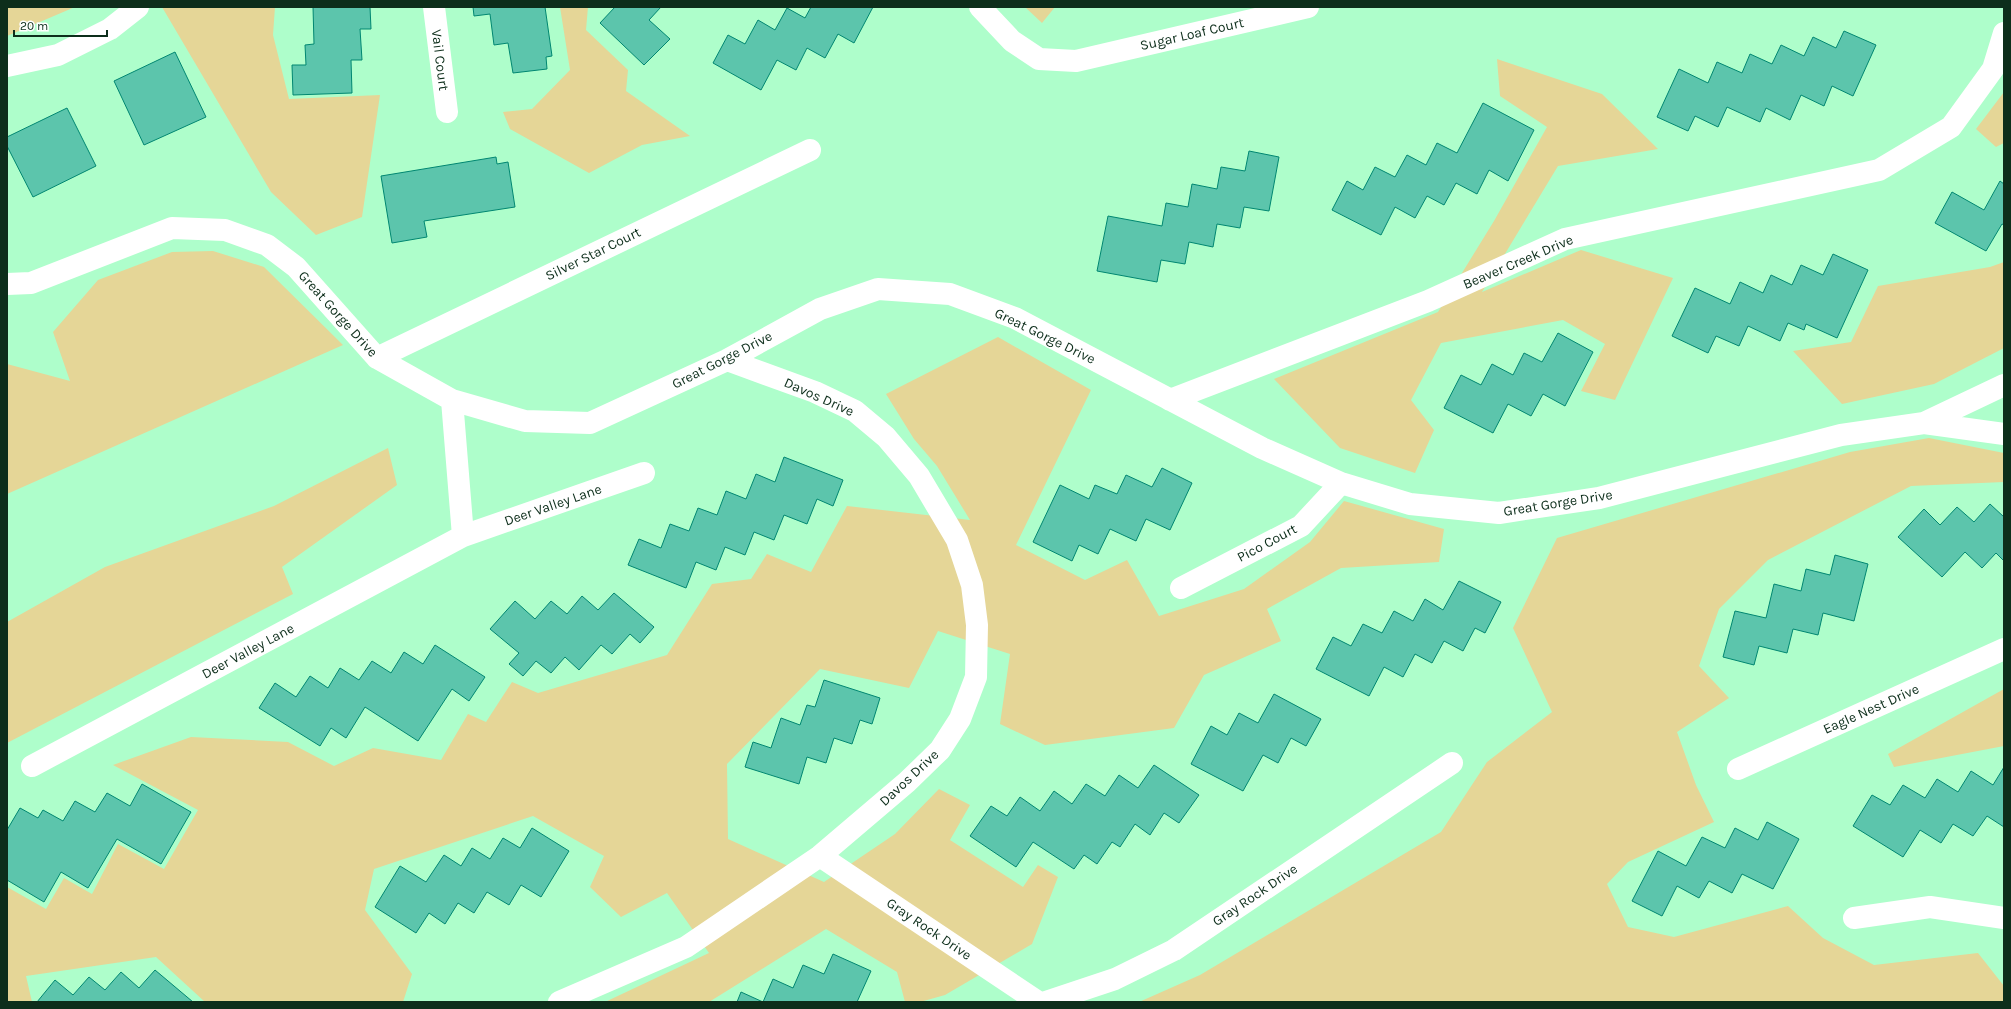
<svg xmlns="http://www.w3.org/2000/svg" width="2011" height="1009" viewBox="0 0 2011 1009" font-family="Karla,sans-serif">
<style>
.green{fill:#e5d697}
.building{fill:#5cc5ac;stroke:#008771}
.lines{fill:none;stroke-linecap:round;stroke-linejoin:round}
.street{stroke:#fff;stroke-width:22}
.labels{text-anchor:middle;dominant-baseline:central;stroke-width:3;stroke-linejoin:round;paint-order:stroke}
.street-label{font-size:14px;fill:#0d2e1b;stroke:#fff}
</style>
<rect width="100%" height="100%" fill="#aefecb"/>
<path class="green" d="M 7,7 L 75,7 L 7,36 Z
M 162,7 L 275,7 L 273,35 L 289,99 L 380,95 L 362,217 L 316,235 L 271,192 Z
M 560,7 L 588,7 L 586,30 L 628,70 L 626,91 L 690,136 L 642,145 L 589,173 L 510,129 L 503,112 L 532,109 L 570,70 Z
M 1025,7 L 1055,7 L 1042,23 Z
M 1497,59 L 1602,94 L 1658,149 L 1558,166 L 1482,292 L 1581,250 L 1673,278 L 1615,400 L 1581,391 L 1605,344 L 1563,320 L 1441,343 L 1411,400 L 1434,430 L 1415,473 L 1340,448 L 1274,379 L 1438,312 L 1494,221 L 1547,127 L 1500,96 Z
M 2004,92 L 2004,143 L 1996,147 L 1976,129 Z
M 213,251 L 264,267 L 343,345 L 7,494 L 7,364 L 70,381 L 53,332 L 98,280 L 172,252 Z
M 2004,262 L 2004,348 L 1934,384 L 1842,404 L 1793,351 L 1851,342 L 1878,286 L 1990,267 Z
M 998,337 L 1091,390 L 1016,545 L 1085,580 L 1127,560 L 1159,616 L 1244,589 L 1310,542 L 1344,501 L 1444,529 L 1439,562 L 1341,568 L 1267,609 L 1281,641 L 1204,675 L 1174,728 L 1045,745 L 1000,724 L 1010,654 L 938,631 L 909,688 L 820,669 L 727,764 L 728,839 L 824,882 L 895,834 L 939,789 L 970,805 L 950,840 L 1023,887 L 1038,865 L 1058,877 L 1032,944 L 945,995 L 920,1002 L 905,1002 L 897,972 L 826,929 L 709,1002 L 605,1002 L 709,953 L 667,893 L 621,917 L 590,887 L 604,856 L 533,816 L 374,869 L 365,910 L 412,974 L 403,1002 L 205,1002 L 156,957 L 26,976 L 32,1002 L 7,1002 L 7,887 L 46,909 L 64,878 L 92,894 L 118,844 L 164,869 L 198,810 L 113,765 L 191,737 L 288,742 L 334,766 L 373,748 L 441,760 L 468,714 L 486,722 L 512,682 L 538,693 L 667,655 L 712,584 L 751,579 L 767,554 L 811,572 L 847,506 L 970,520 L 937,466 L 914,439 L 886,394 Z
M 1929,438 L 2004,453 L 2004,482 L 1911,486 L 1768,560 L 1719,609 L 1699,666 L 1729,698 L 1677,732 L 1696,785 L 1714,822 L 1628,862 L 1607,884 L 1628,927 L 1674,937 L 1788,906 L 1823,938 L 1874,965 L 1978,953 L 2004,986 L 2004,1002 L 1139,1002 L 1200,975 L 1441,832 L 1487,762 L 1552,712 L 1513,628 L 1557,538 L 1850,452 Z
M 388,448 L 397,485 L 282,567 L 293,594 L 7,743 L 7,622 L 105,567 L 274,506 Z
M 2004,689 L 2004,746 L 1894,767 L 1888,754 Z"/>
<path class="building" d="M 313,7 L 370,7 L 371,29 L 360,29 L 362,60 L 351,60 L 352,93 L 293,95 L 292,65 L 306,65 L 305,45 L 314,44 Z
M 473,7 L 545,7 L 552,56 L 546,57 L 547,69 L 513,73 L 508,43 L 494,45 L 490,14 L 474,16 Z
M 615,7 L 661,7 L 649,20 L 670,39 L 644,65 L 600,23 Z
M 811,7 L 873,7 L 854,43 L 838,34 L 825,58 L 807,48 L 796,70 L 777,60 L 761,90 L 713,63 L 728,35 L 745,44 L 758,20 L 775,30 L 787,8 L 805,18 Z
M 1844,31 L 1876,45 L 1853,96 L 1832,86 L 1824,106 L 1801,95 L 1790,120 L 1766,108 L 1760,122 L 1727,107 L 1718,127 L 1695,116 L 1688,131 L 1657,117 L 1679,69 L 1708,83 L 1717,62 L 1742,73 L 1750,54 L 1772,64 L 1781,45 L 1804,56 L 1813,37 L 1836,48 Z
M 175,52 L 206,117 L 144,145 L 114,81 Z
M 1483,103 L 1534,130 L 1508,181 L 1489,170 L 1477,194 L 1456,183 L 1444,205 L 1427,196 L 1415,218 L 1395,207 L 1381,235 L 1332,210 L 1347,181 L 1363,190 L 1375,167 L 1395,177 L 1407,155 L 1426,165 L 1437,143 L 1457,153 Z
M 67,108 L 96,166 L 33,197 L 7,146 L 7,137 Z
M 1249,151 L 1279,157 L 1269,211 L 1244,207 L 1240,228 L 1217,224 L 1213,247 L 1189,242 L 1185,264 L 1161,260 L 1157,282 L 1097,271 L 1108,216 L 1162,226 L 1166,203 L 1188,207 L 1192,184 L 1217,189 L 1221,167 L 1245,171 Z
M 496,157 L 497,164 L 508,162 L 515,207 L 424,221 L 427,237 L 392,243 L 381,176 Z
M 2000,181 L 2004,184 L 2004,225 L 2002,224 L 1986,251 L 1935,223 L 1952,192 L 1984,210 Z
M 1833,254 L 1868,270 L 1837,338 L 1806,324 L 1804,330 L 1788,323 L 1780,341 L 1748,326 L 1739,346 L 1716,336 L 1708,353 L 1672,336 L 1695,288 L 1730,304 L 1740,282 L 1763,293 L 1771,275 L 1792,285 L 1801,265 L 1823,275 Z
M 1558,333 L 1593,352 L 1565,406 L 1543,394 L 1531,416 L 1508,404 L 1493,433 L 1444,408 L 1461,375 L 1481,385 L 1492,364 L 1513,375 L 1524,353 L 1542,362 Z
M 784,457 L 843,480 L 833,506 L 817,499 L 807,524 L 784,515 L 774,540 L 754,532 L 745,555 L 725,547 L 716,570 L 696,562 L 686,588 L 628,565 L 639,539 L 661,548 L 670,524 L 689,531 L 698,508 L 717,515 L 726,491 L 746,499 L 756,474 L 775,482 Z
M 1162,468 L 1192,483 L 1170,530 L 1146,519 L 1136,541 L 1110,529 L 1098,554 L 1079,545 L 1072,561 L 1033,542 L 1060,485 L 1089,499 L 1095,485 L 1117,494 L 1126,475 L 1152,487 Z
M 1990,504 L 2004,517 L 2004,561 L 1996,553 L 1982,568 L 1965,552 L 1942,577 L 1898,537 L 1924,509 L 1940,525 L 1957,507 L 1974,522 Z
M 1835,555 L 1868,564 L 1854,621 L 1823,613 L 1818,635 L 1793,629 L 1787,653 L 1759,646 L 1754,665 L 1723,657 L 1735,611 L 1766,618 L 1774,584 L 1801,591 L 1806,569 L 1830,575 Z
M 1459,581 L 1501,602 L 1485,633 L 1475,628 L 1463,651 L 1444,641 L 1432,663 L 1415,654 L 1403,677 L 1384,667 L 1369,696 L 1316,669 L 1333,637 L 1351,646 L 1363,624 L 1382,633 L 1394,611 L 1413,621 L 1425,599 L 1443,610 Z
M 614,593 L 654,627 L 640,643 L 630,634 L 612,654 L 601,645 L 579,670 L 565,657 L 551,673 L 536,661 L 523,676 L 509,664 L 519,653 L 490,629 L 515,601 L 535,619 L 551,601 L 567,614 L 582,596 L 598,610 Z
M 435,645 L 485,677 L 469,701 L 452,689 L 418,741 L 365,707 L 346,738 L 331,728 L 320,746 L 259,708 L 275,683 L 296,697 L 310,676 L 328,688 L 340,668 L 359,680 L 372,661 L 391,673 L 404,652 L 423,664 Z
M 824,680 L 880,698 L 872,724 L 860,720 L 852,744 L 834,738 L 826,763 L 807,757 L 799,784 L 745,767 L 753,742 L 771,748 L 781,718 L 800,725 L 807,705 L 815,707 Z
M 1274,694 L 1321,719 L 1306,746 L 1291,738 L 1278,763 L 1263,755 L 1243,791 L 1191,764 L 1211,726 L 1227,735 L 1239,713 L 1258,723 Z
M 1154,765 L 1199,795 L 1179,823 L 1164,813 L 1150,835 L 1135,824 L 1120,847 L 1112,842 L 1097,864 L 1084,855 L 1074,869 L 1033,842 L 1016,867 L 970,836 L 991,806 L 1007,816 L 1020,797 L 1040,811 L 1054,791 L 1072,804 L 1086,784 L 1105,796 L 1119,775 L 1138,788 Z
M 2004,767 L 2004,827 L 1987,816 L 1973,836 L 1953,824 L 1941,843 L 1920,830 L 1903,857 L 1853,826 L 1872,795 L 1890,805 L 1903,785 L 1925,798 L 1937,779 L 1958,792 L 1971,771 L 1993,785 Z
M 142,784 L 191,812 L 161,864 L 117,839 L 88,888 L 61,872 L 44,902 L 7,880 L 7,830 L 20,808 L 38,818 L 43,810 L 63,821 L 75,801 L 95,812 L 107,793 L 130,806 Z
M 1767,822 L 1799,839 L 1773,889 L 1742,874 L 1732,893 L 1709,881 L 1699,898 L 1677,886 L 1662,916 L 1632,901 L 1658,851 L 1686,866 L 1702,837 L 1725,848 L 1735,828 L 1758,840 Z
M 532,828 L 569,851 L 541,897 L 521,885 L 509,905 L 487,892 L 474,913 L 458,903 L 445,924 L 429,913 L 416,933 L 375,907 L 400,866 L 426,882 L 444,855 L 461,866 L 472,848 L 490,859 L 503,838 L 520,848 Z
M 833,954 L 871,971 L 857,1002 L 763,1002 L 773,979 L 793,988 L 803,965 L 824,974 Z
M 155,970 L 193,1002 L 37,1002 L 55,980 L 73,995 L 89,977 L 105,990 L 121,972 L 139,988 Z
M 741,992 L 763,1002 L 737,1002 Z"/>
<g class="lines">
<path class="street" d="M 434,7 L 447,112
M 980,7 L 1012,41 L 1039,59 L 1076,61 L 1308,7
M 7,66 L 58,55 L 110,29 L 138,7
M 7,284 L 31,283 L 172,228 L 225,230 L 267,245 L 296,267 L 377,358 L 452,400 L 525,421 L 590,423 L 727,360 L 820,309 L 878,289 L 950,294 L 1015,318 L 1262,448 L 1341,483 L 1410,504 L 1499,513 L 1599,498 L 1841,435 L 1924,423 L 2004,434
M 377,358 L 810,150
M 452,400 L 463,536
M 1170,400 L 1428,301 L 1565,239 L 1879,170 L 1951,127 L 1993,69 L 2004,33
M 1924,423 L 2004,385
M 1181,588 L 1301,526 L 1341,483
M 32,766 L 463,536 L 644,473
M 1738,769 L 2004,649
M 820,856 L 1038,1002
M 1854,918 L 1930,907 L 2004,918
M 559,1002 L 686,947 L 820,856 L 907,782 L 940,750 L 960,719 L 976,677 L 977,625 L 972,585 L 957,540 L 919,476 L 886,437 L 855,411 L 815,392 L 727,360
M 1046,1002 L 1115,979 L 1174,950 L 1452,763"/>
</g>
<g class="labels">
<g class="street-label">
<text transform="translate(1192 34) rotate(-13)">Sugar Loaf Court</text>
<text transform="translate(440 60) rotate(83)">Vail Court</text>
<text transform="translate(593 254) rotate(-26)">Silver Star Court</text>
<text transform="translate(1518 262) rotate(-23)">Beaver Creek Drive</text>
<text transform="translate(338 314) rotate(48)">Great Gorge Drive</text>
<text transform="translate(1045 336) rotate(26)">Great Gorge Drive</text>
<text transform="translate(722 360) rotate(-27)">Great Gorge Drive</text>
<text transform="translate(819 397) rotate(24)">Davos Drive</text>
<text transform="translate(1558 503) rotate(-9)">Great Gorge Drive</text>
<text transform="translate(553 505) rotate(-19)">Deer Valley Lane</text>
<text transform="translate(1267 543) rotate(-28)">Pico Court</text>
<text transform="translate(248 651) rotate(-28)">Deer Valley Lane</text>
<text transform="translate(1871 709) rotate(-24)">Eagle Nest Drive</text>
<text transform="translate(909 778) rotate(-43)">Davos Drive</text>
<text transform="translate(1255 895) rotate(-34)">Gray Rock Drive</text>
<text transform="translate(929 929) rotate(34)">Gray Rock Drive</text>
</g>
</g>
<rect width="2011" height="1009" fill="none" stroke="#0d2e1b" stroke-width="16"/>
<path d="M14 30v6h93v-6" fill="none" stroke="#0d2e1b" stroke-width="2"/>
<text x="20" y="30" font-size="12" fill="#0d2e1b" stroke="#ffffff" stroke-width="3" paint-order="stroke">20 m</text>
</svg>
